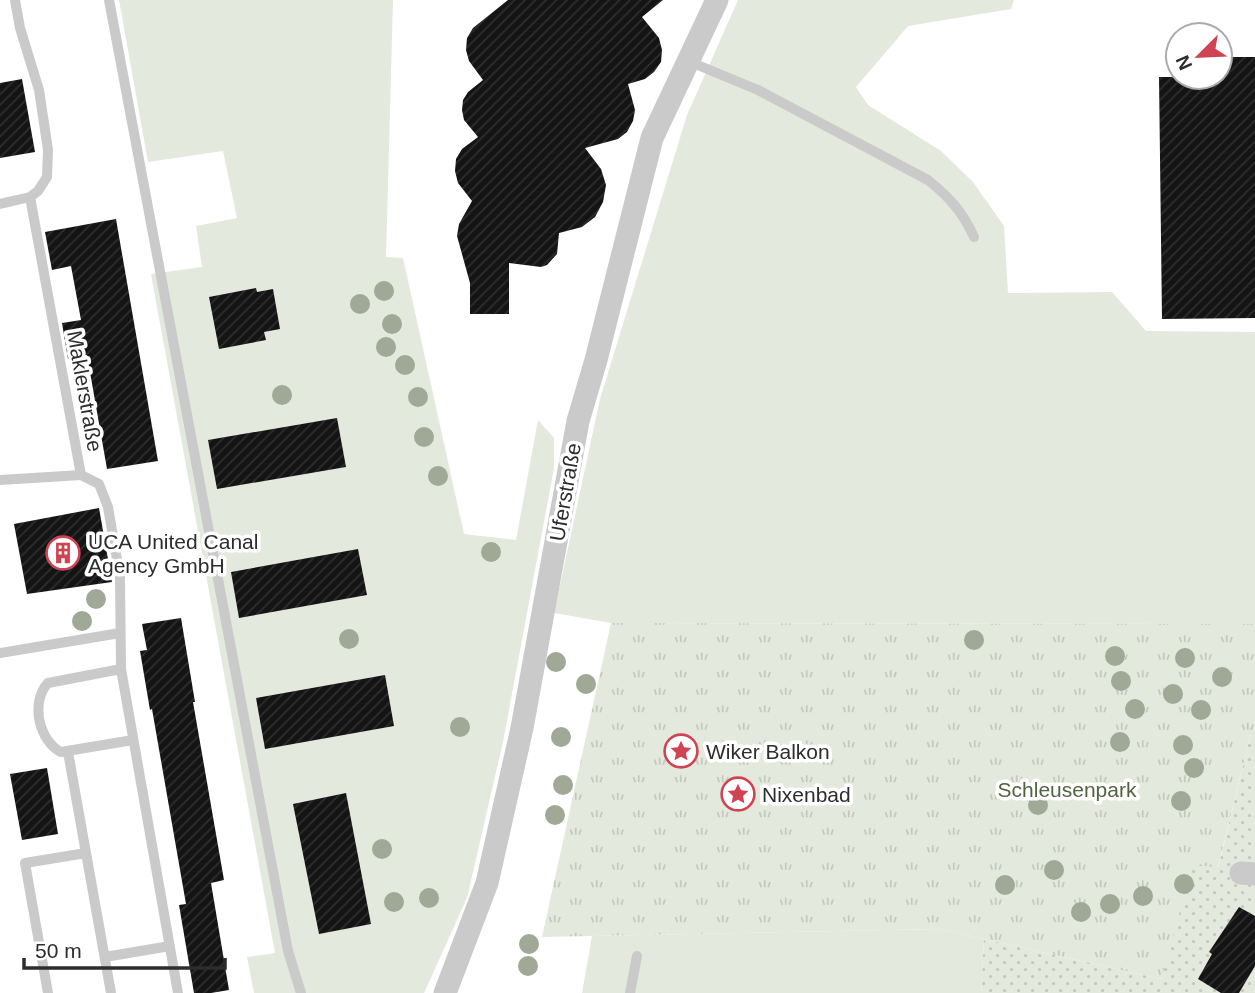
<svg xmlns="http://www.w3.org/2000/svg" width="1255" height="993" viewBox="0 0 1255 993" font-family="Helvetica,sans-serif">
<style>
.grass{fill:#e4e9dd}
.park{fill:url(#park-tufts)}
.garden{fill:url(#garden-dots)}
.building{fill:url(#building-hatch)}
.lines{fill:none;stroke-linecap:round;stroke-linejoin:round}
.lane{stroke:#cacaca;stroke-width:10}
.street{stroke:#cacaca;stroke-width:23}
.tree{fill:#9fa996}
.labels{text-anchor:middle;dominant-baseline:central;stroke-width:7;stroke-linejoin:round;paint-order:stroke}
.street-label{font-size:21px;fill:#2d2d2d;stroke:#fff}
.poi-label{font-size:21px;fill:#2d2d2d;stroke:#fff;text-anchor:start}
.park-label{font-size:21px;fill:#516340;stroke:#fff}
</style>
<defs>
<pattern id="park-tufts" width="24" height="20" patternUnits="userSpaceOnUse" patternTransform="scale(1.75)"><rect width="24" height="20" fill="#e4e9dd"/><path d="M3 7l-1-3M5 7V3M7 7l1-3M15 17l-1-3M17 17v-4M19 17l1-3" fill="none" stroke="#c4c8be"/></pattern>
<pattern id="garden-dots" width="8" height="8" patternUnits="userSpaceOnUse" patternTransform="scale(1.75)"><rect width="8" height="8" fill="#e4e9dd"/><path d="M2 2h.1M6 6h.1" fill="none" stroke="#c4c8be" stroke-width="1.8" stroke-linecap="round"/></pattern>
<pattern id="building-hatch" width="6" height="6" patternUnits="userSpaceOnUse" patternTransform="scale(1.75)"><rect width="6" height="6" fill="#141414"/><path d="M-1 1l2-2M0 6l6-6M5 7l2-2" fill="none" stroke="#2e2e2e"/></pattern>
</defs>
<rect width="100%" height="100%" fill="#fff"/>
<path class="grass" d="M 119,0 L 393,0 L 386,257 L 403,258 L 464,534 L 516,540 L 538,420 L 554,438 L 554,468 L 503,742 L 467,898 L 424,993 L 254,993 L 247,957 L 275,953 L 151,274 L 202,267 L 196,226 L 237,218 L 223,151 L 148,162 Z
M 738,0 L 1014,0 L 1011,9 L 908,26 L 856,87 L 868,105 L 941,151 L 973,182 L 1004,226 L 1008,293 L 1112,292 L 1146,331 L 1255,332 L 1255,624 L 611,623 L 554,613 L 600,399 L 687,115 Z
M 940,929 L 984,939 L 981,993 L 582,993 L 592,936 Z"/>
<path class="park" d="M 611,623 L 1255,624 L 1255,733 L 1251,733 L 1214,883 L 1161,979 L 940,929 L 542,937 Z"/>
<path class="garden" d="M 1251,733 L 1255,733 L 1255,872 L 1228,870 L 1255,874 L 1255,993 L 981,993 L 984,939 L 1161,979 L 1193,864 L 1218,868 Z"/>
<path class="building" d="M 508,0 L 663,0 L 642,17 L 659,38 L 662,50 L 661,62 L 654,72 L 645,79 L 628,84 L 635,110 L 633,121 L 627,132 L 618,139 L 585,148 L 601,169 L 606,185 L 603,202 L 595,217 L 582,227 L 559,233 L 557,254 L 547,265 L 541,267 L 509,263 L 509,314 L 470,314 L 470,283 L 457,236 L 459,224 L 472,201 L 458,183 L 455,171 L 456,159 L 462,149 L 478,137 L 464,120 L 462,110 L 463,100 L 468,92 L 483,80 L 469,61 L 466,50 L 467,38 L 473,28 Z
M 1220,57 L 1255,57 L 1255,318 L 1162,319 L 1159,77 L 1220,77 Z
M 22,79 L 35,152 L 0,158 L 0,83 Z
M 116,219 L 158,461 L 107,469 L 87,355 L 68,359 L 62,323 L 81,320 L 71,266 L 52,270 L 45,232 Z
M 256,288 L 257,292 L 273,289 L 280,329 L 264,332 L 266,340 L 219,349 L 209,297 Z
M 337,418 L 346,467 L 217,489 L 208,440 Z
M 99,508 L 112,582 L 27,594 L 14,524 Z
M 358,549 L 367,595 L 239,618 L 231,572 Z
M 181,618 L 195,702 L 193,702 L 224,880 L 211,883 L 229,990 L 211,993 L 194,993 L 179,905 L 186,904 L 152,709 L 150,710 L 140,651 L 147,650 L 142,624 Z
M 385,675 L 394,726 L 265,749 L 256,698 Z
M 47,768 L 58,834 L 22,840 L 10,774 Z
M 346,793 L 371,924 L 319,934 L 293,804 Z
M 1239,907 L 1255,916 L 1255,966 L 1239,993 L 1221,993 L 1198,979 L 1212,954 L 1209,952 Z"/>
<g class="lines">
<path class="lane" d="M 15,0 L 20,28 L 39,90 L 48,150 L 47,177 L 38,191 L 30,197 L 81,475 L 99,484 L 108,507 L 120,577 L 121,669 L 178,993
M 109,0 L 288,951 L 301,993
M 688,61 L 758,90 L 928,180 C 950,198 962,211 974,237
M 0,204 L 30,197
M 0,480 L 81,475
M 0,653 L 120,633
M 121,669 L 48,683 C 30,702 39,741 61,752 L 133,740
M 68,752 L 86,853
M 105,957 L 170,946
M 48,993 L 25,863 L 86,853 L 111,993
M 630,993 L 637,956"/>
<path class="street" d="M 1241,873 L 1255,874
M 445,993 L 487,883 L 522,728 L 578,421 L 596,360 L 652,138 L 717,0"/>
</g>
<g class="tree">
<circle cx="384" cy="291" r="10"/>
<circle cx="360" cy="304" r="10"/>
<circle cx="392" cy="324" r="10"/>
<circle cx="386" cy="347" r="10"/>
<circle cx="405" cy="365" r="10"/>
<circle cx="282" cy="395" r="10"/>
<circle cx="418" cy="397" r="10"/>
<circle cx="424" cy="437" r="10"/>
<circle cx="438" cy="476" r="10"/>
<circle cx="491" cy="552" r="10"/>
<circle cx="96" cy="599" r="10"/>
<circle cx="82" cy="621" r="10"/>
<circle cx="349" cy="639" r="10"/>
<circle cx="974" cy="640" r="10"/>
<circle cx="1115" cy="656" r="10"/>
<circle cx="1185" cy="658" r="10"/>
<circle cx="556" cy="662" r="10"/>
<circle cx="1222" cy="677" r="10"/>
<circle cx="1121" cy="681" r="10"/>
<circle cx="586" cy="684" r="10"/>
<circle cx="1173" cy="694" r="10"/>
<circle cx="1135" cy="709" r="10"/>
<circle cx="1201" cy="710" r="10"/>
<circle cx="460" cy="727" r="10"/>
<circle cx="561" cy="737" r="10"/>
<circle cx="1120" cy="742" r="10"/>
<circle cx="1183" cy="745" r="10"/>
<circle cx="1194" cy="768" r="10"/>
<circle cx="563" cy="785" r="10"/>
<circle cx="1181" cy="801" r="10"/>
<circle cx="1038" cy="805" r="10"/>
<circle cx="555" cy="815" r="10"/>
<circle cx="382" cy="849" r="10"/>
<circle cx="1054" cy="870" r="10"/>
<circle cx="1184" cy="884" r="10"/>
<circle cx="1005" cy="885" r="10"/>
<circle cx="1143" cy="896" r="10"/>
<circle cx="429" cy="898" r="10"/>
<circle cx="394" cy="902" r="10"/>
<circle cx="1110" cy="904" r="10"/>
<circle cx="1081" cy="912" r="10"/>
<circle cx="529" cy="944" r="10"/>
<circle cx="528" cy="966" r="10"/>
</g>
<defs>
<symbol id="building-ring" viewBox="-11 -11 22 22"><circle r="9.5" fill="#fff" stroke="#cf4452" stroke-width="1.5"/><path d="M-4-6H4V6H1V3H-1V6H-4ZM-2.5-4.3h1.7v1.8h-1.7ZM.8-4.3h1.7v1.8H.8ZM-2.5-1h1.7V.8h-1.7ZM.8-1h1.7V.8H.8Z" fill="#cf4452"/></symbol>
<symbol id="sight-ring" viewBox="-11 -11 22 22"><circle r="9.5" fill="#fff" stroke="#cf4452" stroke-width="1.5"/><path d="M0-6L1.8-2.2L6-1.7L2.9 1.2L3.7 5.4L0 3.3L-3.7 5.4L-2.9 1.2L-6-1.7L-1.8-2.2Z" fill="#cf4452"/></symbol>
</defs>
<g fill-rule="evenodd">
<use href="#building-ring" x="44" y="534" width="38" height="38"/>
<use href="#sight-ring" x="662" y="732" width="38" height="38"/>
<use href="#sight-ring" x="719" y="775" width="38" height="38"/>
</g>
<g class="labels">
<g class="street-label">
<text transform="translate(85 391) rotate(80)">Maklerstraße</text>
<text transform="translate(565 492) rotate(-80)">Uferstraße</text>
</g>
<g class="poi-label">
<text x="88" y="541">UCA United Canal<tspan x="88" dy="24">Agency GmbH</tspan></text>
<text x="706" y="751">Wiker Balkon</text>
<text x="762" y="794">Nixenbad</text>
</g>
<g class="park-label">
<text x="1067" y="789">Schleusenpark</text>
</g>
</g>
<g transform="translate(1199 56) rotate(246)"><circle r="33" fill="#ffffff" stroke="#ababab" stroke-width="2"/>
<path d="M0-5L12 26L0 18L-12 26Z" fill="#cf4452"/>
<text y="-10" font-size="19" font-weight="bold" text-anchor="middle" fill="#2d2d2d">N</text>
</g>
<path d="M24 958v10h201v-10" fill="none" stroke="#2d2d2d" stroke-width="3.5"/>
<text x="35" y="958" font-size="21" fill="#2d2d2d" stroke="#ffffff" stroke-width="5" paint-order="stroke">50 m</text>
</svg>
